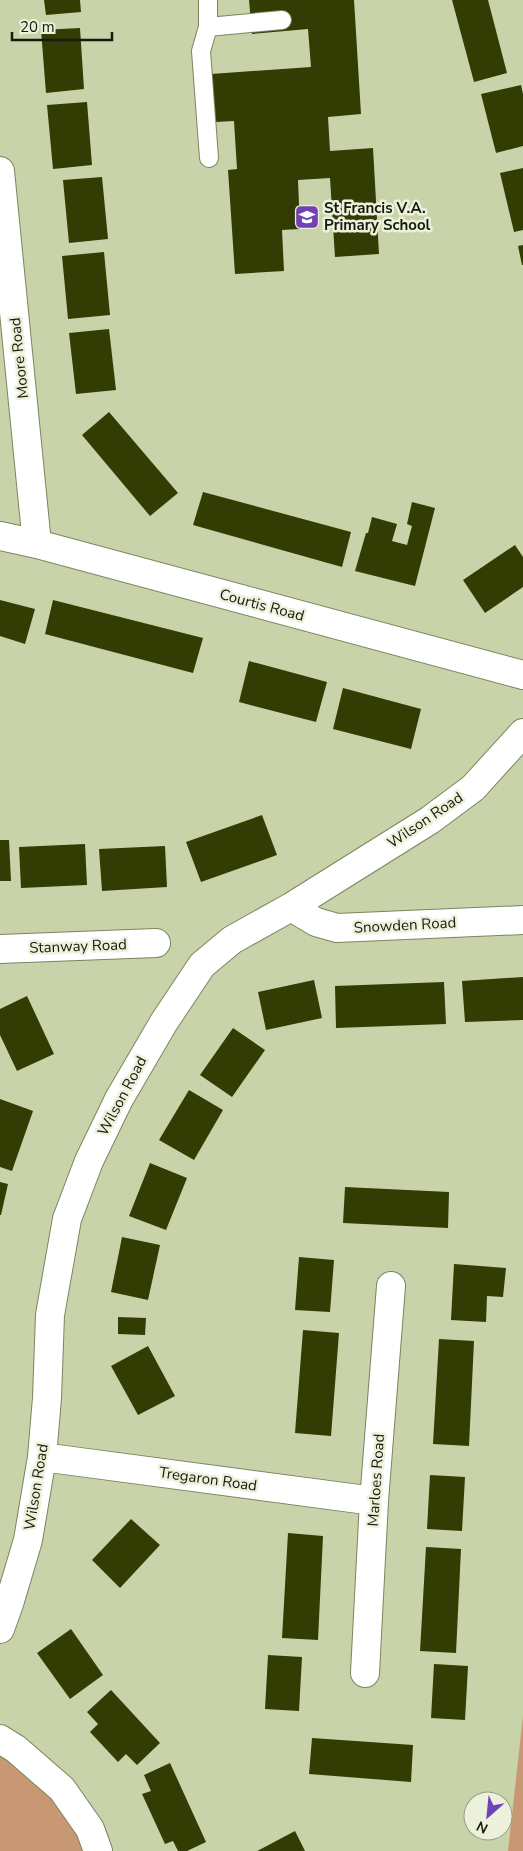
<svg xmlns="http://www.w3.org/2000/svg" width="523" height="1851" viewBox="0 0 523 1851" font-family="'Nunito Sans',sans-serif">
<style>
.green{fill:#c89874}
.building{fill:#333c03}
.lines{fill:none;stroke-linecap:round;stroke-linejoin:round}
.service-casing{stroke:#7c855d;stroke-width:20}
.minor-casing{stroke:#7c855d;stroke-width:30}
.service{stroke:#fff;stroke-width:18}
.minor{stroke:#fff;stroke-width:28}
.labels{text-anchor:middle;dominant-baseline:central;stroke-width:5;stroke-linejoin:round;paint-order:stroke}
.poi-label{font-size:15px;font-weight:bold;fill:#171a0a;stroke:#ecf1dc;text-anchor:start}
.street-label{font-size:15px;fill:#171a0a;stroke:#ecf1dc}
</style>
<rect width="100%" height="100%" fill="#c9d3a9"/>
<path class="green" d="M 523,1716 L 523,1851 L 508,1851 Z
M 0,1756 C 42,1785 63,1804 85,1851 L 0,1851 Z"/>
<path class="building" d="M 44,0 L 80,0 L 81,12 L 46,15 Z
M 249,0 L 354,0 L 361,114 L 328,117 L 330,151 L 373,148 L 379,254 L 335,257 L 330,178 L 298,180 L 300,229 L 282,230 L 284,271 L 235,274 L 228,170 L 237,169 L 234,121 L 215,122 L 211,74 L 311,67 L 308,29 L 252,34 Z
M 452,0 L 488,0 L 507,73 L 474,82 Z
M 80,28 L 84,89 L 46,93 L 41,30 Z
M 521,85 L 523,94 L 523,146 L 496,153 L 481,94 Z
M 87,102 L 92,165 L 53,169 L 47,105 Z
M 523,168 L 523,230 L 514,232 L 500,173 Z
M 102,177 L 108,239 L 69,243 L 63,180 Z
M 523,245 L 523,265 L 522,265 L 518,246 Z
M 104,252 L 110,315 L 68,319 L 62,256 Z
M 109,329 L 116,390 L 76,394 L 69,333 Z
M 109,412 L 178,493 L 150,516 L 82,435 Z
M 203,492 L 351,532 L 342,567 L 193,525 Z
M 412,502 L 435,508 L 415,586 L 355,571 L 366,533 L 368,533 L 372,517 L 397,524 L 392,541 L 407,545 L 412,526 L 407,524 Z
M 515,545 L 523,557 L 523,587 L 485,613 L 463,580 Z
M 0,600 L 35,609 L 25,644 L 0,636 Z
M 53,600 L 203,638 L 193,673 L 45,634 Z
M 249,661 L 327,682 L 316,722 L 239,702 Z
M 343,688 L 421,709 L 411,749 L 333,729 Z
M 262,815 L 277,855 L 201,882 L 186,842 Z
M 0,840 L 9,840 L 11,881 L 0,881 Z
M 85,844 L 87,885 L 21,888 L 19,847 Z
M 165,846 L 167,887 L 102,891 L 99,849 Z
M 523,977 L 523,1020 L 465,1022 L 462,981 Z
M 314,980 L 322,1018 L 266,1030 L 258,992 Z
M 444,982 L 446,1024 L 336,1028 L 335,986 Z
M 27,996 L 54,1054 L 17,1071 L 0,1035 L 0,1009 Z
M 233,1028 L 265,1050 L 232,1097 L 200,1075 Z
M 189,1090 L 223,1110 L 194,1160 L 159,1140 Z
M 0,1099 L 33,1111 L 12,1171 L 0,1167 Z
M 150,1163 L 187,1178 L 166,1230 L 129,1216 Z
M 0,1182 L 8,1184 L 1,1215 L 0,1215 Z
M 345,1187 L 449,1192 L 448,1228 L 343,1223 Z
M 122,1237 L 160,1245 L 148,1300 L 111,1292 Z
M 299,1257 L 334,1260 L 330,1312 L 295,1310 Z
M 454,1264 L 506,1268 L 503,1297 L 487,1296 L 486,1322 L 451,1320 Z
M 118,1317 L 146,1318 L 145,1335 L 118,1334 Z
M 303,1330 L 339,1333 L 331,1436 L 295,1433 Z
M 439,1339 L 474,1341 L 469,1446 L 433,1444 Z
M 148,1346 L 175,1396 L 138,1415 L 111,1366 Z
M 430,1475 L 465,1477 L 462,1531 L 427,1529 Z
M 131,1519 L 160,1545 L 120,1588 L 92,1560 Z
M 288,1533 L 323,1536 L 318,1640 L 282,1638 Z
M 426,1547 L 461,1549 L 456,1653 L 420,1651 Z
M 71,1629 L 103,1675 L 70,1699 L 37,1653 Z
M 268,1655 L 302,1657 L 299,1711 L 265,1709 Z
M 434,1664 L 468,1666 L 465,1720 L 431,1718 Z
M 111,1690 L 160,1743 L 137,1765 L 126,1754 L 118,1762 L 90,1732 L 98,1724 L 87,1712 Z
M 312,1738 L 413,1745 L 411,1782 L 309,1774 Z
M 170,1763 L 206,1842 L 187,1851 L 178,1851 L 173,1841 L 165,1844 L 142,1794 L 151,1791 L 144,1775 Z
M 295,1831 L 305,1851 L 257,1851 L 261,1849 Z"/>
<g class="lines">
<defs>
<path id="service" d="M 208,0 L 208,27 L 282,20
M 208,27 L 201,51 L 209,158"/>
<path id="minor" d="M 0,171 L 37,544
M 0,536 L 37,544 L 523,675
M 291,907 L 316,922 L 337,928 L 523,920
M 0,949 L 156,943
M 42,1457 L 374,1501
M 0,1629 L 9,1604 L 28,1540 L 42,1457 L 47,1398 L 50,1315 L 67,1219 L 89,1161 L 119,1099 L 164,1022 L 202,965 L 232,940 L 291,907 L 430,820 L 473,788 L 523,733
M 365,1673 L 374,1501 L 391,1286
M 0,1739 L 16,1749 L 62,1789 L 90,1829 L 98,1851"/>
</defs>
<use href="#service" class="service-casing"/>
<use href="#minor" class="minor-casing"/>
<use href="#service" class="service"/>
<use href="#minor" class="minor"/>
</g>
<defs>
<symbol id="school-square" viewBox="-11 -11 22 22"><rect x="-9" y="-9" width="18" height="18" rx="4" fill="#7241b8" stroke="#ecf1dc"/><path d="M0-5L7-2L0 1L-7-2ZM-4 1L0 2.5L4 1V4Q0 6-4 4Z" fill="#fff"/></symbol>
</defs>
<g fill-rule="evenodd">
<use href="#school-square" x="293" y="203" width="28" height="28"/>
</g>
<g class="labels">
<g class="poi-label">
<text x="324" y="208">St Francis V.A.<tspan x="324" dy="17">Primary School</tspan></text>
</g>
<g class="street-label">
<text transform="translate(19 358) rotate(-96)">Moore Road</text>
<text transform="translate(262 605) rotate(15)">Courtis Road</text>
<text transform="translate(425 820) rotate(-34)">Wilson Road</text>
<text transform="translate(405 925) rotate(-3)">Snowden Road</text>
<text transform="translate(78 946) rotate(-2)">Stanway Road</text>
<text transform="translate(122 1096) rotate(-62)">Wilson Road</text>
<text transform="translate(208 1479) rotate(8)">Tregaron Road</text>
<text transform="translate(376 1480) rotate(-86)">Marloes Road</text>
<text transform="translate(36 1487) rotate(-81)">Wilson Road</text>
</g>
</g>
<g transform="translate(488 1816) rotate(207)"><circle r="24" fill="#ecf1dc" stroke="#979b88"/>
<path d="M0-4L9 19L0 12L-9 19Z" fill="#7241b8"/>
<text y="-8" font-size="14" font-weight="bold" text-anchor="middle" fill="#171a0a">N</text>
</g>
<path d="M12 32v8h100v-8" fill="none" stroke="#171a0a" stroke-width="2.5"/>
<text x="20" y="32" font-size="15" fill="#171a0a" stroke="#ecf1dc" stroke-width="4" paint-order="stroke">20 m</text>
</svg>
